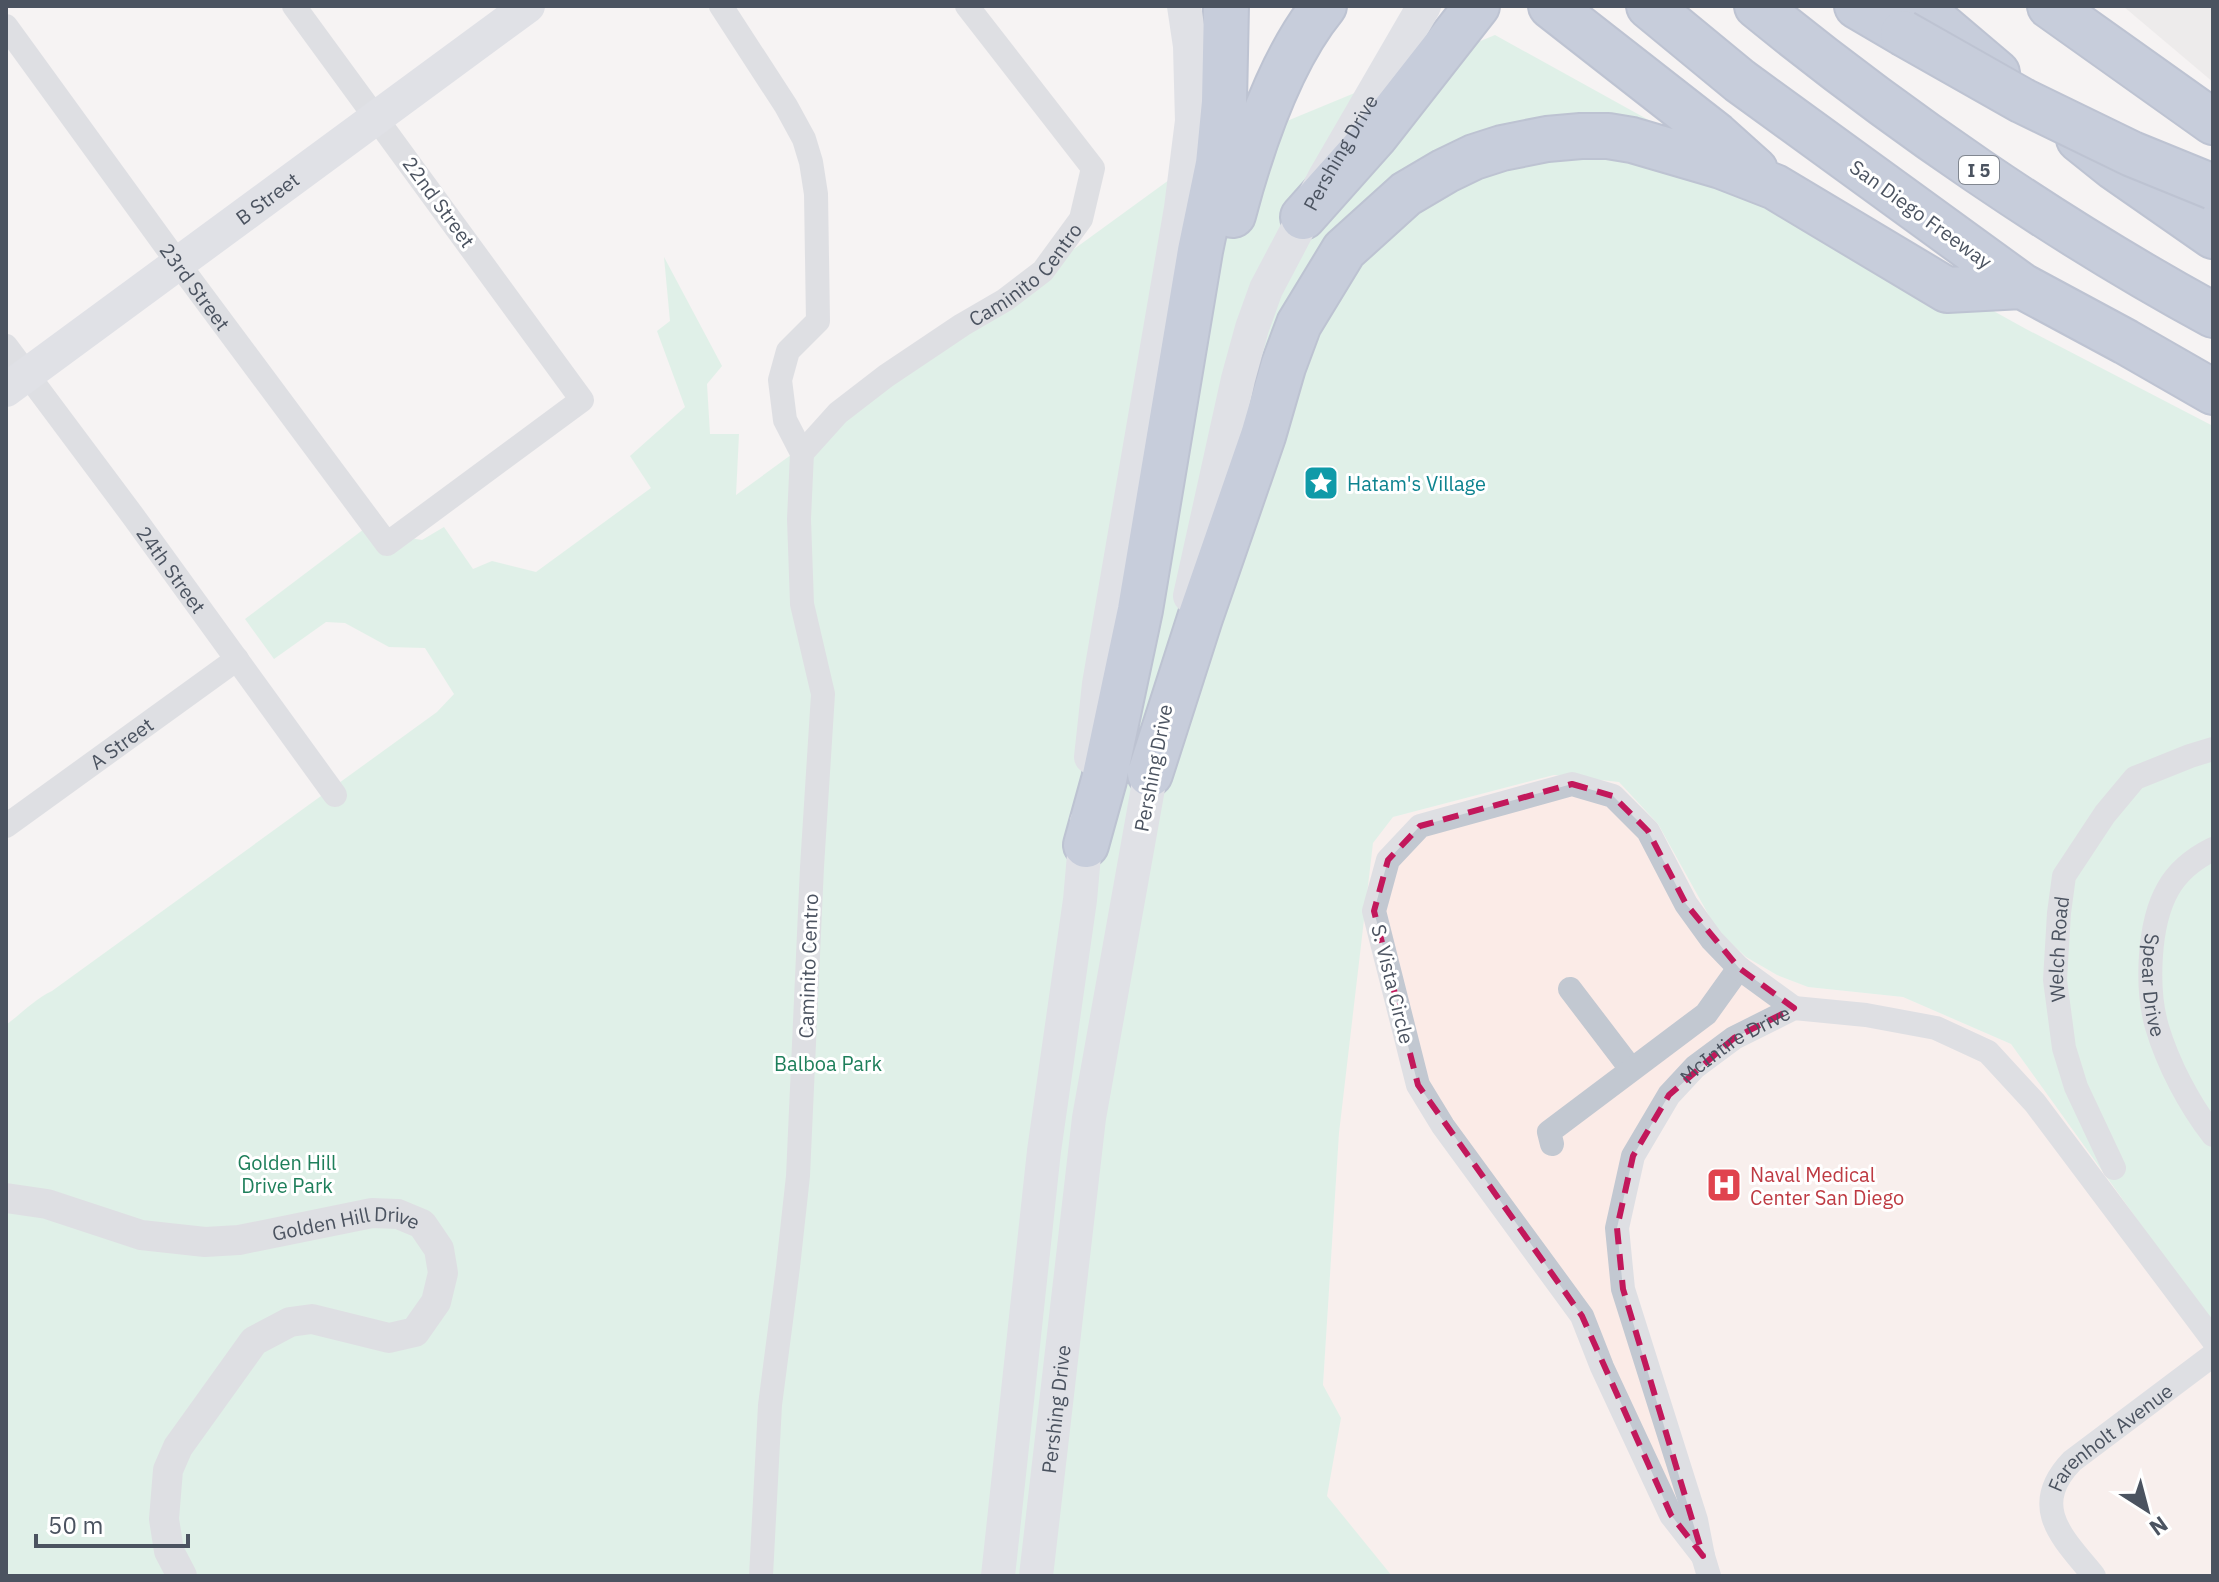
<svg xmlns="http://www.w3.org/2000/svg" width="2219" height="1582" viewBox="0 0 2219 1582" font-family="'IBM Plex Sans',sans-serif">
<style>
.education{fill:#e3e2e2}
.medical{fill:#fbebe7}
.green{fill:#c6eedb}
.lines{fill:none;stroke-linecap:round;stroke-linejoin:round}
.motorway-casing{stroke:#798aaa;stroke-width:48}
.minor{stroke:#c2c8d1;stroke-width:24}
.tertiary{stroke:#c2c8d1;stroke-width:30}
.secondary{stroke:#c5ccd8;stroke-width:34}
.motorway{stroke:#8e9fbe;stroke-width:44}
.motorway-bridge-casing{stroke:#798aaa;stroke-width:48;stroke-linecap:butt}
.motorway-bridge{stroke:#8e9fbe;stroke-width:44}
.marked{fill:none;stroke:#c2185b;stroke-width:6;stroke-dasharray:16 10;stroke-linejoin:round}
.labels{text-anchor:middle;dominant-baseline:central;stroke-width:6;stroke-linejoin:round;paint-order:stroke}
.shield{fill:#fff;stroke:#818790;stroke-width:2}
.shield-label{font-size:18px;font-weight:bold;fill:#4b5360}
.street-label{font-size:20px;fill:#4b5360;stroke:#fff}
.culture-label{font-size:20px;fill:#0d838f;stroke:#fff;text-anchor:start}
.park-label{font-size:20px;fill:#1e7f5b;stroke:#fff}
.health-label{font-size:20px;fill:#be3a42;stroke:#fff;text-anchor:start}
</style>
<rect width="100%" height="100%" fill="#f5f3f3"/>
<path class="education" d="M 2123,6 L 2213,6 L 2213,82 Z"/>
<path class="medical" d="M 1554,775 L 1619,782 L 1658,824 L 1717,930 L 1746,957 L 1777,975 L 1808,987 L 1903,997 L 2011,1044 L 2213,1325 L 2213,1576 L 1391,1576 L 1323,1494 L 1323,1385 L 1356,863 L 1393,817 Z"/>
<path class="green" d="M 1495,35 L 2026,329 L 2213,426 L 2213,1325 L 2011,1044 L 1903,997 L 1808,987 L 1777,975 L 1746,957 L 1717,930 L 1658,824 L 1619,782 L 1554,775 L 1393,817 L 1373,843 L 1339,1133 L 1323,1385 L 1341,1418 L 1327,1496 L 1392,1576 L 6,1576 L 6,1025 C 21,1014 35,999 52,991 L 437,712 L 454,694 L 425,648 L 389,647 L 345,623 L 326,622 L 274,659 L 245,619 L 368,526 L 387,534 L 422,540 L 444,527 L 473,569 L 492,561 L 536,572 L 651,488 L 630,456 L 685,407 L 657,331 L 670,321 L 664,257 L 722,366 L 707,384 L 710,434 L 739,434 L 736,495 L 1202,156 Z"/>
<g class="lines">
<defs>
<path id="motorway" d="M 1551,6 L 1716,135 L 1755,170
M 1649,6 L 1740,81 L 2022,286 L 2126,342 L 2213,392
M 1757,6 C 1897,120 2055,229 2213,315
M 1857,6 L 1903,33
M 1918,6 L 1997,73
M 2050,6 L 2213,122
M 2079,139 L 2114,167 L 2213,236
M 1233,215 C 1251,147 1279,61 1324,6
M 1303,217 L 1376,135 L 1477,6
M 1150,774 L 1200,618 L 1263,436 L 1283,367 L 1299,324 L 1344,250 L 1406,194 L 1445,171 L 1474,157 L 1502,148 L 1547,139 L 1581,136 L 1608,136 L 1632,140 L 1721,166 L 1775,187 L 1947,290 L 2022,286
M 1086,845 L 1104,780 L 1140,610 L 1200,251 L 1218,164 L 1224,102 L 1226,6"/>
</defs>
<use href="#motorway" class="motorway-casing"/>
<g class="minor">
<path d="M 721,6 L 786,106 L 804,139 L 811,162 L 816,194 L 818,321 L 788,351 L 780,380 L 785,420 L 802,453 L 799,519 L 802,604 L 823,694 L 812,867 L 798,1176 L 788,1267 L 770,1405 L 761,1576"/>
<path id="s1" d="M 6,26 L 178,263 L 387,544 L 582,400 L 294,6"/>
<path id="s2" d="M 6,346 L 133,516 L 335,795"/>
<path id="s3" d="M 802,453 L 838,413 L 886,376 L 962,325 L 1005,300 L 1043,271 L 1081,219 L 1093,168 L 967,6"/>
<path id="s4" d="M 6,826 L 237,659"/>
<path id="s5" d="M 2213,849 C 2195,858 2178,871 2168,889 C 2148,924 2146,989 2157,1027 C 2168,1064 2189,1104 2213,1135"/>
<path d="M 1570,989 L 1631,1069"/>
<path d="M 1552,1144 L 1549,1132 L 1706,1014 L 1739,968"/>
<path id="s6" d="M 2114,1168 L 2076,1087 L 2064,1048 L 2055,980 L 2059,913 L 2064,876 L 2105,814 L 2135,778 L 2190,756 L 2213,749"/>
<path d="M 1703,1556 L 1671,1515 L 1602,1367 L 1582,1316 L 1443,1126 L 1418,1085 L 1374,911 L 1388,860 L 1420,826 L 1572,784 L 1613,796 L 1648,831 L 1686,904 L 1712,940 L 1739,968 L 1794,1008"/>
<path id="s7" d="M 1709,1576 L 1703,1556 L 1696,1520 L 1623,1289 L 1617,1228 L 1633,1156 L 1669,1095 L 1695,1067 L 1734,1038 L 1794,1008 L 1866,1015 L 1936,1028 L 1988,1052 L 2035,1103 L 2213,1340"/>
<path id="s8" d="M 2094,1576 C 2063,1538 2028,1507 2072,1461 L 2213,1355"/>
</g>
<path class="tertiary" id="s9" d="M 6,1198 L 47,1204 L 141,1235 L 205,1242 L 239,1240 L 372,1213 L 398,1214 L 422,1224 L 439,1249 L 443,1273 L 436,1302 L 415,1332 L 389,1338 L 312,1319 L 290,1322 L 254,1341 L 178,1447 L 168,1470 L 164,1519 L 169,1551 L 182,1576"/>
<g class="secondary">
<path id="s10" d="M 6,390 L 528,6"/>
<path id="s11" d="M 1190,596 L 1238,379 L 1252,328 L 1266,289 L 1326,175 L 1424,6"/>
<path d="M 1091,757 L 1099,684 L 1181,208 L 1192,121 L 1190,46 L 1184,6"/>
<path d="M 998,1576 L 1044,1151 L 1080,900 L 1087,822"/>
<path id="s12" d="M 1036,1576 L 1089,1118 L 1155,749"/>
</g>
<use href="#motorway" class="motorway"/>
<defs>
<path id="motorway-bridge" d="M 1903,33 L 2023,101 L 2132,154 L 2213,187"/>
</defs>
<use href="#motorway-bridge" class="motorway-bridge-casing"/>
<use href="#motorway-bridge" class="motorway-bridge"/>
</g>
<path d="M0 0H2219V1582H0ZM 1572,784 L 1613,796 L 1648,831 L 1686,904 L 1739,968 L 1794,1008 L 1734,1038 L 1669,1095 L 1633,1156 L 1617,1228 L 1623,1289 L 1703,1556 L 1671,1515 L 1582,1316 L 1418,1085 L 1374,911 L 1388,860 L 1420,826 Z" fill="#f5f3f3" fill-opacity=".55" fill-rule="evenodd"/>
<path class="marked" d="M 1572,784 L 1613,796 L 1648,831 L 1686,904 L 1739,968 L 1794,1008 L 1734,1038 L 1669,1095 L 1633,1156 L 1617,1228 L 1623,1289 L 1703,1556 L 1671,1515 L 1582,1316 L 1418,1085 L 1374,911 L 1388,860 L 1420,826 Z"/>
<defs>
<symbol id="sight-square" viewBox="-11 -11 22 22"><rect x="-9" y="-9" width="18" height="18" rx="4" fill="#0f9aa8" stroke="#fff"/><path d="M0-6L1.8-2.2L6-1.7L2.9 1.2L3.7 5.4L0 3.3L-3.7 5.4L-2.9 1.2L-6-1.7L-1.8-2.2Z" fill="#fff"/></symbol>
<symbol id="hospital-square" viewBox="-11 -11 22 22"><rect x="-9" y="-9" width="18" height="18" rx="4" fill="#e0444e" stroke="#fff"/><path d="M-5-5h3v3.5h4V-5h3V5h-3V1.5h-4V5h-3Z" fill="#fff"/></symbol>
</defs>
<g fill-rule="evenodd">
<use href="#sight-square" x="1301" y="463" width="40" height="40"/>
<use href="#hospital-square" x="1704" y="1165" width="40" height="40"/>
</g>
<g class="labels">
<rect class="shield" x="1959" y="156" width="40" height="28" rx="6"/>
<g class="shield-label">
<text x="1979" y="170">I 5</text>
</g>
<g class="street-label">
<text stroke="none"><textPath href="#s11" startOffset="472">Pershing Drive</textPath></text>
<text stroke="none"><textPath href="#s10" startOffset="324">B Street</textPath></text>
<text transform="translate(439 202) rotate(54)">22nd Street</text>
<text transform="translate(1921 214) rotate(36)">San Diego Freeway</text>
<text stroke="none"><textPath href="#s3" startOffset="288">Caminito Centro</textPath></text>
<text stroke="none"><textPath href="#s1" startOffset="322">23rd Street</textPath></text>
<text stroke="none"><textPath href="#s2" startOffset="278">24th Street</textPath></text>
<text stroke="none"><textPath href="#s4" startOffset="142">A Street</textPath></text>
<text transform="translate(1153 768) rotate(-79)">Pershing Drive</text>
<text stroke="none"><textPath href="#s6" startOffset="230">Welch Road</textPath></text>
<text transform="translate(808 966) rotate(-88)">Caminito Centro</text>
<text transform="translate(1393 984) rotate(76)">S. Vista Circle</text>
<text stroke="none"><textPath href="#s5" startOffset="160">Spear Drive</textPath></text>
<text stroke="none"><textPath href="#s7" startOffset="590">McIntire Drive</textPath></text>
<text stroke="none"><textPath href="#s9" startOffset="348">Golden Hill Drive</textPath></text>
<text stroke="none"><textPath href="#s12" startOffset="168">Pershing Drive</textPath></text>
<text stroke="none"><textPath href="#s8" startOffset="178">Farenholt Avenue</textPath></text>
</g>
<g class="culture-label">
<text x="1347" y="483">Hatam's Village</text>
</g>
<g class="park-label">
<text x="828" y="1063">Balboa Park</text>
<text x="287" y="1162">Golden Hill<tspan x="287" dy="23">Drive Park</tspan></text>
</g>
<g class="health-label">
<text x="1750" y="1174">Naval Medical<tspan x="1750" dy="23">Center San Diego</tspan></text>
</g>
</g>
<rect width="2219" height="1582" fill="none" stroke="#4b5360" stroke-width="16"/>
<g transform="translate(2147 1510) rotate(144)" stroke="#ffffff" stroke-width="6" paint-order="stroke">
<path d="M0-6L14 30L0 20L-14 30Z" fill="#4b5360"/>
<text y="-12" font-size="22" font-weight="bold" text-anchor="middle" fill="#4b5360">N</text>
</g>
<path d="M36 1534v12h152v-12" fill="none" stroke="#4b5360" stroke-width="4"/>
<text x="48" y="1534" font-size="24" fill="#4b5360" stroke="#ffffff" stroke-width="6" paint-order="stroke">50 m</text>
</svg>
